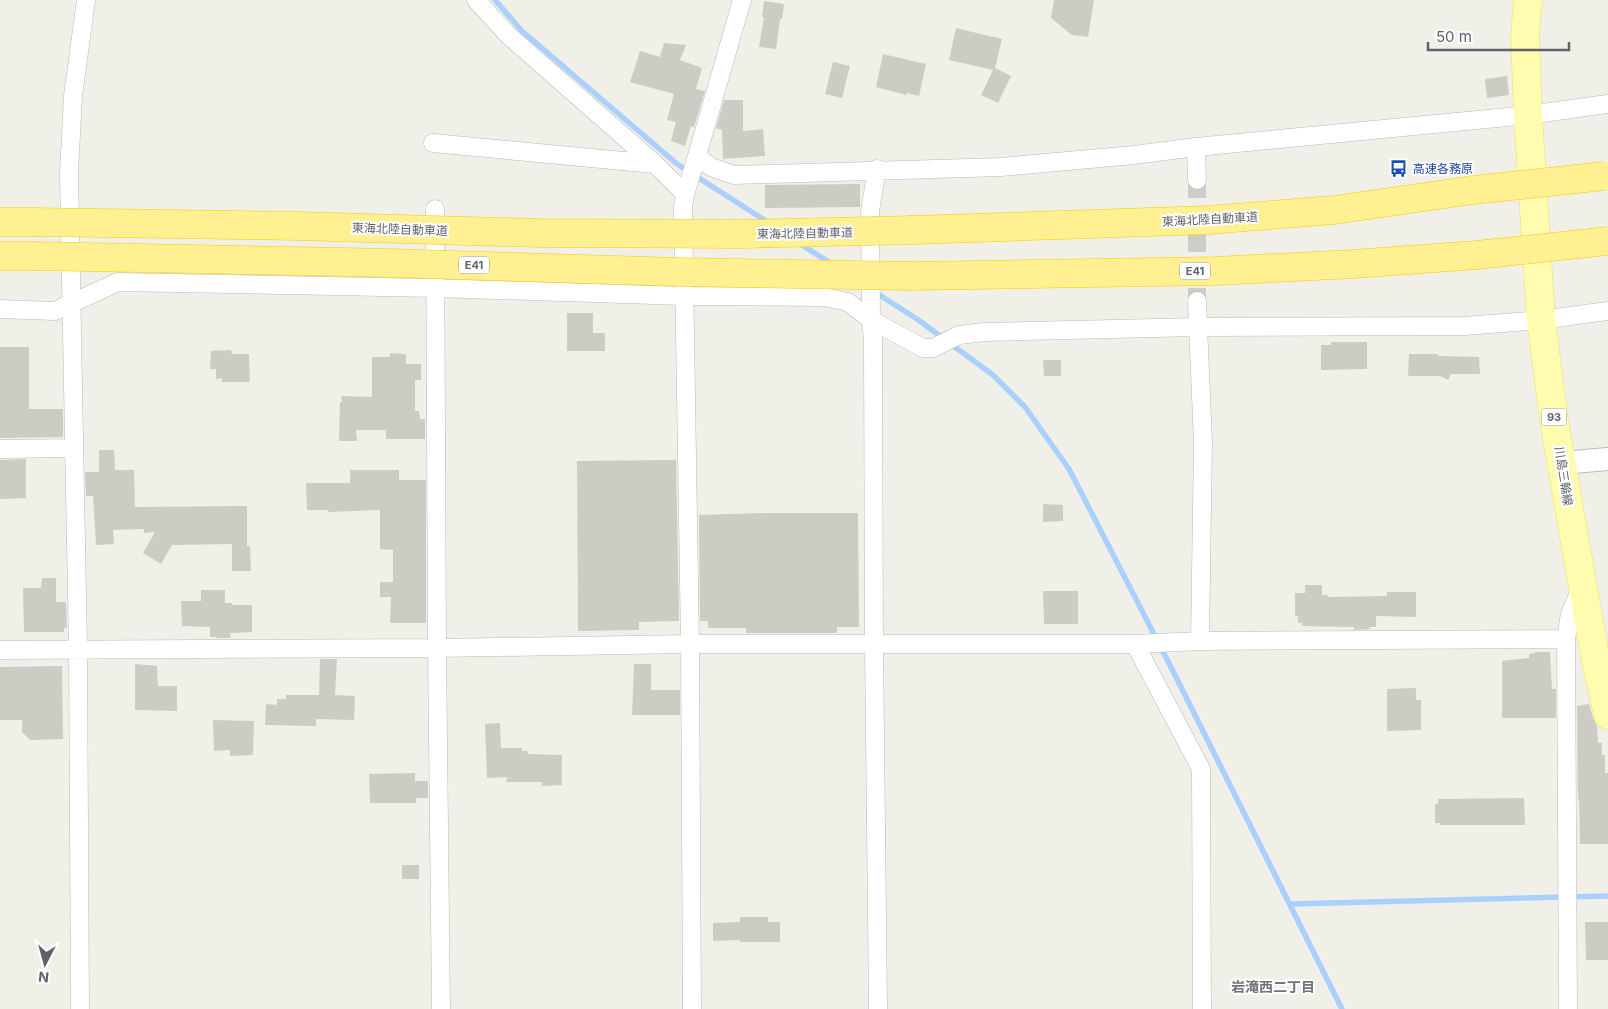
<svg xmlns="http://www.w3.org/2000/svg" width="1608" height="1009" viewBox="0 0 1608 1009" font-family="Inter,'Noto Sans JP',sans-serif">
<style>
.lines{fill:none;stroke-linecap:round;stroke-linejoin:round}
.stream{stroke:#aad0ff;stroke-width:5.5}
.building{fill:#cccbc4}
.minor-tunnel{stroke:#ccccc8;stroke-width:18;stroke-dasharray:18 9;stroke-linecap:butt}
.minor-casing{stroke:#b8b9be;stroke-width:19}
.tertiary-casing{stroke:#b8b9be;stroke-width:24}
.primary-casing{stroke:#f6dd5c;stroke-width:29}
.motorway-casing{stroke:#f9c900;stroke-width:29}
.minor{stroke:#fff;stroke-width:18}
.tertiary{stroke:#fff;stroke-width:22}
.primary{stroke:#fffcaf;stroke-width:28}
.motorway{stroke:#fff091;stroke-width:28}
.motorway-bridge-casing{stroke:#f9c900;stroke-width:29;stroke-linecap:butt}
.motorway-bridge{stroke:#fff091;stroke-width:28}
.labels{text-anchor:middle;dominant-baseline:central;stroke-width:4;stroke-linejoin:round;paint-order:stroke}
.shield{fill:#fff;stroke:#8f9195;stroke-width:1}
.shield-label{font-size:11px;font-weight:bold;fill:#5f6268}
.transit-label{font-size:12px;fill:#164399;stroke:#fff;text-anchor:start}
.street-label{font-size:12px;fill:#5f6268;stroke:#fff}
.neighbourhood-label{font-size:14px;font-weight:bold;fill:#70747a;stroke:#fff}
</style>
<rect width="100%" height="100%" fill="#f1f0e8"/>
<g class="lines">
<path class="stream" d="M 495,0 L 522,31 L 677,164 L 769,223
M 797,242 L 832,264
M 873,291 L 917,319 L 993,375 L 1025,407 L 1069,469 L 1174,673 L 1342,1009
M 1290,904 L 1608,896"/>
</g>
<path class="building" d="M 1054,0 L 1094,0 L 1088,37 L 1072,35 L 1051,18 Z
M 764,1 L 784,4 L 782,19 L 780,19 L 776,49 L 759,47 L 764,17 L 762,17 Z
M 956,28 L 1002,39 L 995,68 L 1011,76 L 998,103 L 981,95 L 993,70 L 949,60 Z
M 664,43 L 686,45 L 680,60 L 702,68 L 696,89 L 705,91 L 694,127 L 691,126 L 685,146 L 671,141 L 676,122 L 667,120 L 674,94 L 630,82 L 640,51 L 660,57 Z
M 883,54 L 926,64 L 919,96 L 907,93 L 906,95 L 876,87 Z
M 833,62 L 850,66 L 842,98 L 825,94 Z
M 1507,76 L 1509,95 L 1487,98 L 1485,79 Z
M 724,100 L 743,100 L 743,131 L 763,129 L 765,156 L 723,159 L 722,130 L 716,128 Z
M 860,184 L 860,207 L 765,208 L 765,185 Z
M 567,313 L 593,313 L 593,333 L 605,333 L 605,351 L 567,351 Z
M 1331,342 L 1367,342 L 1367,369 L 1321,370 L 1321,345 L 1331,345 Z
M 0,347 L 29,347 L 29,409 L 63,409 L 63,437 L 0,438 Z
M 231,350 L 232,354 L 249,354 L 250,382 L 222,382 L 222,378 L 216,379 L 216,369 L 210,369 L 211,351 Z
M 390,353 L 406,354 L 406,364 L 421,364 L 421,380 L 415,380 L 415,411 L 419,411 L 420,419 L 425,419 L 425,439 L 386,439 L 386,430 L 356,430 L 357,441 L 339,441 L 340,402 L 342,402 L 341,396 L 372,397 L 372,357 L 390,357 Z
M 1409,354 L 1438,354 L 1438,356 L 1479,357 L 1480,374 L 1451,374 L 1448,380 L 1440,376 L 1408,376 Z
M 1043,360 L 1061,360 L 1061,376 L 1044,376 Z
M 99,450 L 114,450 L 115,470 L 134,470 L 135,507 L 247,506 L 247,546 L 250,546 L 251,571 L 232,571 L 232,544 L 172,545 L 161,564 L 143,553 L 155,532 L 144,533 L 144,529 L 113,530 L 114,544 L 96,545 L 93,496 L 86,496 L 85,472 L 99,472 Z
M 26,459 L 26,498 L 0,499 L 0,460 Z
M 676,460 L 679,621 L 639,622 L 639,630 L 578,631 L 577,461 Z
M 350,470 L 399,470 L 399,480 L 426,480 L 426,623 L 390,623 L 391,597 L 380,597 L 380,582 L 393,582 L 393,550 L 380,549 L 380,510 L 328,512 L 328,510 L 307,510 L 306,483 L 350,483 Z
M 1043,504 L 1063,505 L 1063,521 L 1043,522 Z
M 768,513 L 858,513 L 859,627 L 837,627 L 837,633 L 746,633 L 746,628 L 708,628 L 708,621 L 700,621 L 699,515 Z
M 42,578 L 56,578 L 56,602 L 66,602 L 67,628 L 64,628 L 64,632 L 24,632 L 23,588 L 41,588 Z
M 1305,585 L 1322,585 L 1322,595 L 1328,595 L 1328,597 L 1387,596 L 1387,592 L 1416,592 L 1416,617 L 1376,616 L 1376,627 L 1369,627 L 1370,629 L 1354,630 L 1354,627 L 1302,626 L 1302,623 L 1298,623 L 1298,616 L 1295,616 L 1295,593 L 1305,593 Z
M 201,590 L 225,590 L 225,603 L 232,603 L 232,605 L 252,605 L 252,632 L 230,633 L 231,638 L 216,638 L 216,637 L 210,637 L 210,627 L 182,626 L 181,601 L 201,601 Z
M 1043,591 L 1078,591 L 1078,624 L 1044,624 Z
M 1535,652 L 1550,652 L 1552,689 L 1556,689 L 1556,718 L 1502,718 L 1502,661 L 1529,658 L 1529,654 L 1535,653 Z
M 320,659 L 337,659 L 335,695 L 355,696 L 354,720 L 316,719 L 316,726 L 265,725 L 266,704 L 277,705 L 277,699 L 286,699 L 286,695 L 319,695 Z
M 135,664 L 157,666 L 158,686 L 177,686 L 177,711 L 135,710 Z
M 634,664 L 651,664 L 651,690 L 680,690 L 680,715 L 632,715 Z
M 62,666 L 63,739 L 30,740 L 22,732 L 22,720 L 0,720 L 0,667 Z
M 1416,688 L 1416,700 L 1421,700 L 1421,730 L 1387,731 L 1387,689 Z
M 1589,704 L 1593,718 L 1597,726 L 1598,743 L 1602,743 L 1602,755 L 1605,755 L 1605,773 L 1608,773 L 1608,844 L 1580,844 L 1579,799 L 1578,799 L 1577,706 Z
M 213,720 L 254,721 L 253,755 L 230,756 L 230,750 L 214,751 Z
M 500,723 L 501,748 L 522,748 L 522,751 L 527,751 L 528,754 L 562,755 L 562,785 L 542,786 L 542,782 L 506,782 L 507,777 L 487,778 L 485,724 Z
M 415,773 L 415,781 L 428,781 L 428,798 L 416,798 L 416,803 L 370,803 L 369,774 Z
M 1524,798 L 1525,825 L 1440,825 L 1440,823 L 1435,823 L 1435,804 L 1438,804 L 1438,799 Z
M 402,865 L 419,865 L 419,879 L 402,879 Z
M 740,917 L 768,917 L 768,922 L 780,922 L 780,942 L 740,942 L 740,940 L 713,941 L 713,923 L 740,922 Z
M 1585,922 L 1608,922 L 1608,960 L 1586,960 Z"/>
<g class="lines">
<path class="minor-tunnel" d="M 1197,180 L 1197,301"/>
<defs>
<path id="minor" d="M 476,0 L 509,36 L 655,164
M 742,0 L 697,156 L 711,167 L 734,175 L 1001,167 L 1134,155 L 1196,147 L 1528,115 L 1608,104
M 433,143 L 655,164 L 685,194 L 697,156
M 1196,147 L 1197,180
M 877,169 L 870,211 L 871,320 L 873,340 L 874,644 L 878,1009
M 685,194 L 683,207 L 690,644 L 692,1009
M 435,209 L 437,648 L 441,1009
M 1197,301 L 1203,443 L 1200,641
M 0,309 L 55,311 L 118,282 L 435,288 L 685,296 L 824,297 L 848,302 L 871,320 L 923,348 L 933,348 L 959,335 L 984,332 L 1198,327 L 1464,326 L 1541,320 L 1608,311
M 0,449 L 73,448
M 1135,644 L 1201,769 L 1202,1009
M 0,650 L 437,648 L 690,644 L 1135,644 L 1200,641 L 1566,639
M 80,1009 L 78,649 L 69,173 L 73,96 L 86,0
M 1568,1009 L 1566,639 L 1570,614 L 1581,588"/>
<path id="tertiary" d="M 1562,463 L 1608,459"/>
<path id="primary" d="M 1528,0 L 1525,36 L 1528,115 L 1541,320 L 1554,420 L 1569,508 L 1596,662 L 1608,715"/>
<path id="motorway" d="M 0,222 L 33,222
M 913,230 L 1208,220 L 1334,210 L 1473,190
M 0,256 L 34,256
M 913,276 L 1215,271 L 1353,264 L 1477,255"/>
</defs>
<use href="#minor" class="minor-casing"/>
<use href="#tertiary" class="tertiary-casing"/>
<use href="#primary" class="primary-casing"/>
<use href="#motorway" class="motorway-casing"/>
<use href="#minor" class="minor"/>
<use href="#tertiary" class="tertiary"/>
<use href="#primary" class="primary"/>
<use href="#motorway" class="motorway"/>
<defs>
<path id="motorway-bridge" d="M 1473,190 L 1604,176
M 33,222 L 298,226 L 540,233 L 743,234 L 913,230
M 1477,255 L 1608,241
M 34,256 L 390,263 L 680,272 L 913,276"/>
</defs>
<use href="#motorway-bridge" class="motorway-bridge-casing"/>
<use href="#motorway-bridge" class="motorway-bridge"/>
</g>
<defs>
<symbol id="bus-bare" viewBox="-9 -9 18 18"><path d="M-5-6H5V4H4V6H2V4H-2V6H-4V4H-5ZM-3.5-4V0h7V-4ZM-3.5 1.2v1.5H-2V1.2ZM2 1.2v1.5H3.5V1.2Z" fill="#1a4fb4" stroke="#fff" stroke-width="2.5" paint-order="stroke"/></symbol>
</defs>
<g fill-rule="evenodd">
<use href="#bus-bare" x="1386" y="156" width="25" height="25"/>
</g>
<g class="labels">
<g class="shield">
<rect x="459" y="256.5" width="30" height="17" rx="4"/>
<rect x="1180" y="262.5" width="30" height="17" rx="4"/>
<rect x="1541.5" y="408.5" width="25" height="17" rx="4"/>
</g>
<g class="shield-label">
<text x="474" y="265">E41</text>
<text x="1195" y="271">E41</text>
<text x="1554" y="417">93</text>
</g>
<g class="transit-label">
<text x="1413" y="168">高速各務原</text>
</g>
<g class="street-label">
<text transform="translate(1210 219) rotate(-3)">東海北陸自動車道</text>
<text transform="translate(400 229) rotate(2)">東海北陸自動車道</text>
<text transform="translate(805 233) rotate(-1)">東海北陸自動車道</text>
<text transform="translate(1564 476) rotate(81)">川島三輪線</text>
</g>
<g class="neighbourhood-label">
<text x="1273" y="986">岩滝西二丁目</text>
</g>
</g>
<g transform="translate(45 964) rotate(186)" stroke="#ffffff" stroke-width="4" paint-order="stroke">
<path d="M0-4L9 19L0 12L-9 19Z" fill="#5f6268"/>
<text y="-8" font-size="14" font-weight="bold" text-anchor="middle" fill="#5f6268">N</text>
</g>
<path d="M1428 42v8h141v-8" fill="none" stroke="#5f6268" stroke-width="2.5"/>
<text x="1436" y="42" font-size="15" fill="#5f6268" stroke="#ffffff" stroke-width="4" paint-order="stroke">50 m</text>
</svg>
